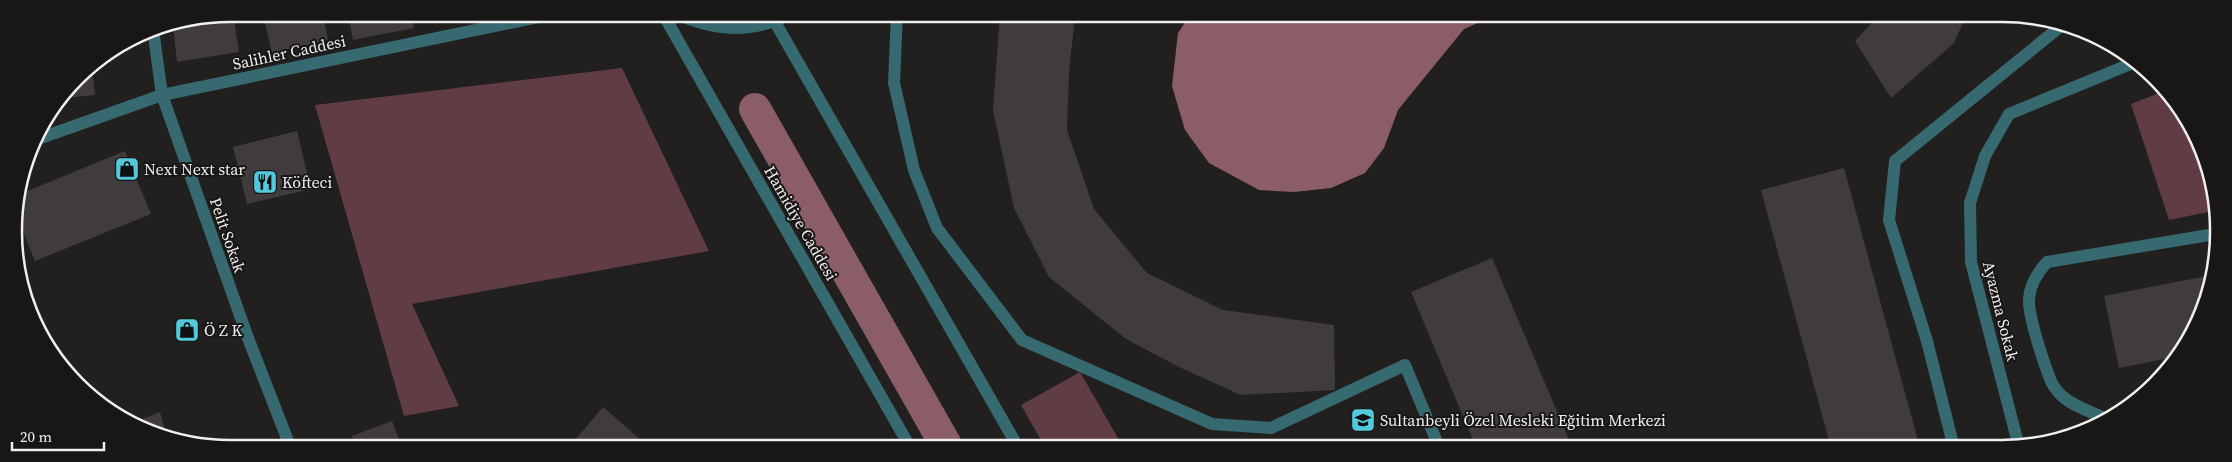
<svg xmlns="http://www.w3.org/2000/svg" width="2232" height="462" viewBox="0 0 2232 462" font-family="'Source Serif 4',serif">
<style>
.green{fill:#603c44}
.water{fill:#8b5d66}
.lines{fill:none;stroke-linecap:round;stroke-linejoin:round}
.canal{stroke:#8b5d66;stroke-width:32}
.building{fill:#403c3d}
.service{stroke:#376971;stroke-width:12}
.minor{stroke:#376971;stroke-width:12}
.tertiary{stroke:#376971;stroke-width:12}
.labels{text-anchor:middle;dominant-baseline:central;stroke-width:4;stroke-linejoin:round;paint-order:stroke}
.street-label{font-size:16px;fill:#f0eeee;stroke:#191616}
.poi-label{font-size:16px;fill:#f0eeee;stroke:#191616;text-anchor:start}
.rim{fill:none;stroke:#f0eeee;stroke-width:2.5}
</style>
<rect width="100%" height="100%" fill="#221f1f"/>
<path class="green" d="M 622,68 L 709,251 L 412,304 L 459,406 L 404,416 L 315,105 Z
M 2164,91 L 2173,99 L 2211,174 L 2213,211 L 2169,220 L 2131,104 Z
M 1080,372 L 1123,447 L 1045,447 L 1021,405 Z"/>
<path class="water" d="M 1190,15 L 1496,15 L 1464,29 L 1398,110 L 1384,148 L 1365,173 L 1331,188 L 1294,192 L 1259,190 L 1209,163 L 1185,130 L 1172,86 L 1178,33 Z"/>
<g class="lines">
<path class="canal" d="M 755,109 L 947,447"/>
</g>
<path class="building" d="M 233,14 L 239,52 L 177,62 L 173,25 Z
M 263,14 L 323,14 L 328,40 L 272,53 Z
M 348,14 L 412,14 L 414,28 L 353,40 Z
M 1000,15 L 1075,15 L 1069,73 L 1067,130 L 1094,209 L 1147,273 L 1223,310 L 1334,325 L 1335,390 L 1241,395 L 1179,367 L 1126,339 L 1049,277 L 1014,208 L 993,110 Z
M 1879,15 L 1952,15 L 1966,16 L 1954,43 L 1891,98 L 1855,41 Z
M 92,68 L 95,95 L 64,98 L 78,77 Z
M 297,131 L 311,189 L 247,204 L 233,147 Z
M 125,151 L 151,214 L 35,261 L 15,212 L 20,194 Z
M 1844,168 L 1920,448 L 1831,448 L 1761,190 Z
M 1492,258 L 1572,447 L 1476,447 L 1411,292 Z
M 2212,275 L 2196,327 L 2174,357 L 2119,368 L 2104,296 Z
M 603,407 L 649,447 L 569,447 Z
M 160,412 L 166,434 L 133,423 Z
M 392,421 L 402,447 L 356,447 L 352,436 Z"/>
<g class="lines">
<path class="service" d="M 897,14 L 894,83 L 914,170 L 937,228 L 1022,340 L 1212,424 L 1271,428 L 1405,365 L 1439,447
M 2107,419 C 2092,412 2074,407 2062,396 C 2058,392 2053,386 2051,381 C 2044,364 2028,316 2029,299 C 2030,284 2037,273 2047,262 L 2215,234
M 1954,448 L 1927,341 L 1889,220 L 1895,161 L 2061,26"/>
<path class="minor" d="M 153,29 L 162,95 L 248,338 L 290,446
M 2019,447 L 1971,262 L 1970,203 L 1985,156 L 2009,114 L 2133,63"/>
<path class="tertiary" d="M 663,14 L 910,447
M 677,14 C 715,31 753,34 789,14
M 775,22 L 1018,447
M 35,140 L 162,95 L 553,14"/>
</g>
<defs>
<symbol id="shop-square" viewBox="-11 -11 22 22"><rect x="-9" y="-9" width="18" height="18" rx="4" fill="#53cadc" stroke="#191616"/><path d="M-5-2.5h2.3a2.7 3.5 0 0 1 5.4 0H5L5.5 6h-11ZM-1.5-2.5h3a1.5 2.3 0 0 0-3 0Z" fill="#111"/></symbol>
<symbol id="restaurant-square" viewBox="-11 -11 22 22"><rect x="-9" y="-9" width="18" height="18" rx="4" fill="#53cadc" stroke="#191616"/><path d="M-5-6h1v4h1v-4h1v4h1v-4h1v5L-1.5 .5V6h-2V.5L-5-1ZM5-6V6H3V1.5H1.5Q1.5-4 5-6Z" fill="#111"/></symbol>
<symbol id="school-square" viewBox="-11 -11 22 22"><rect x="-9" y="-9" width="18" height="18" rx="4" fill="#53cadc" stroke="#191616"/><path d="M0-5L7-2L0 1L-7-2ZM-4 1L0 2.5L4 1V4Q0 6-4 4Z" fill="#111"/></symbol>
</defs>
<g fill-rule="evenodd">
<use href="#shop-square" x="113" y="155" width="28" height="28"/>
<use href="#restaurant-square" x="251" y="168" width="28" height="28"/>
<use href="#shop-square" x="173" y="316" width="28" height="28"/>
<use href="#school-square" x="1349" y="406" width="28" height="28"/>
</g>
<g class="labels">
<g class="street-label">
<text transform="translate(289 52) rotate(-12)">Salihler Caddesi</text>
<text transform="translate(801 223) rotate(60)">Hamidiye Caddesi</text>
<text transform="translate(228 235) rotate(71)">Pelit Sokak</text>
<text transform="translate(2001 311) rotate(76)">Ayazma Sokak</text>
</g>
<g class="poi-label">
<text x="144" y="169">Next Next star</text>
<text x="282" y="182">Köfteci</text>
<text x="204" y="330">Ö Z K</text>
<text x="1380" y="420">Sultanbeyli Özel Mesleki Eğitim Merkezi</text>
</g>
</g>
<path d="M0 0H2232V462H0ZM230 22H2002A208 208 0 0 1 2210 230V232A208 208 0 0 1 2002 440H230A208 208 0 0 1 22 232V230A208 208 0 0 1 230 22Z" fill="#191616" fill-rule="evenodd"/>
<path class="rim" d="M230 22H2002A208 208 0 0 1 2210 230V232A208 208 0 0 1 2002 440H230A208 208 0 0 1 22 232V230A208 208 0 0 1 230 22Z"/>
<path d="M12 442v8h92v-8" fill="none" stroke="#f0eeee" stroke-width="2.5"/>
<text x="20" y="442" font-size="15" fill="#f0eeee" stroke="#191616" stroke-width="4" paint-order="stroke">20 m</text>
</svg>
